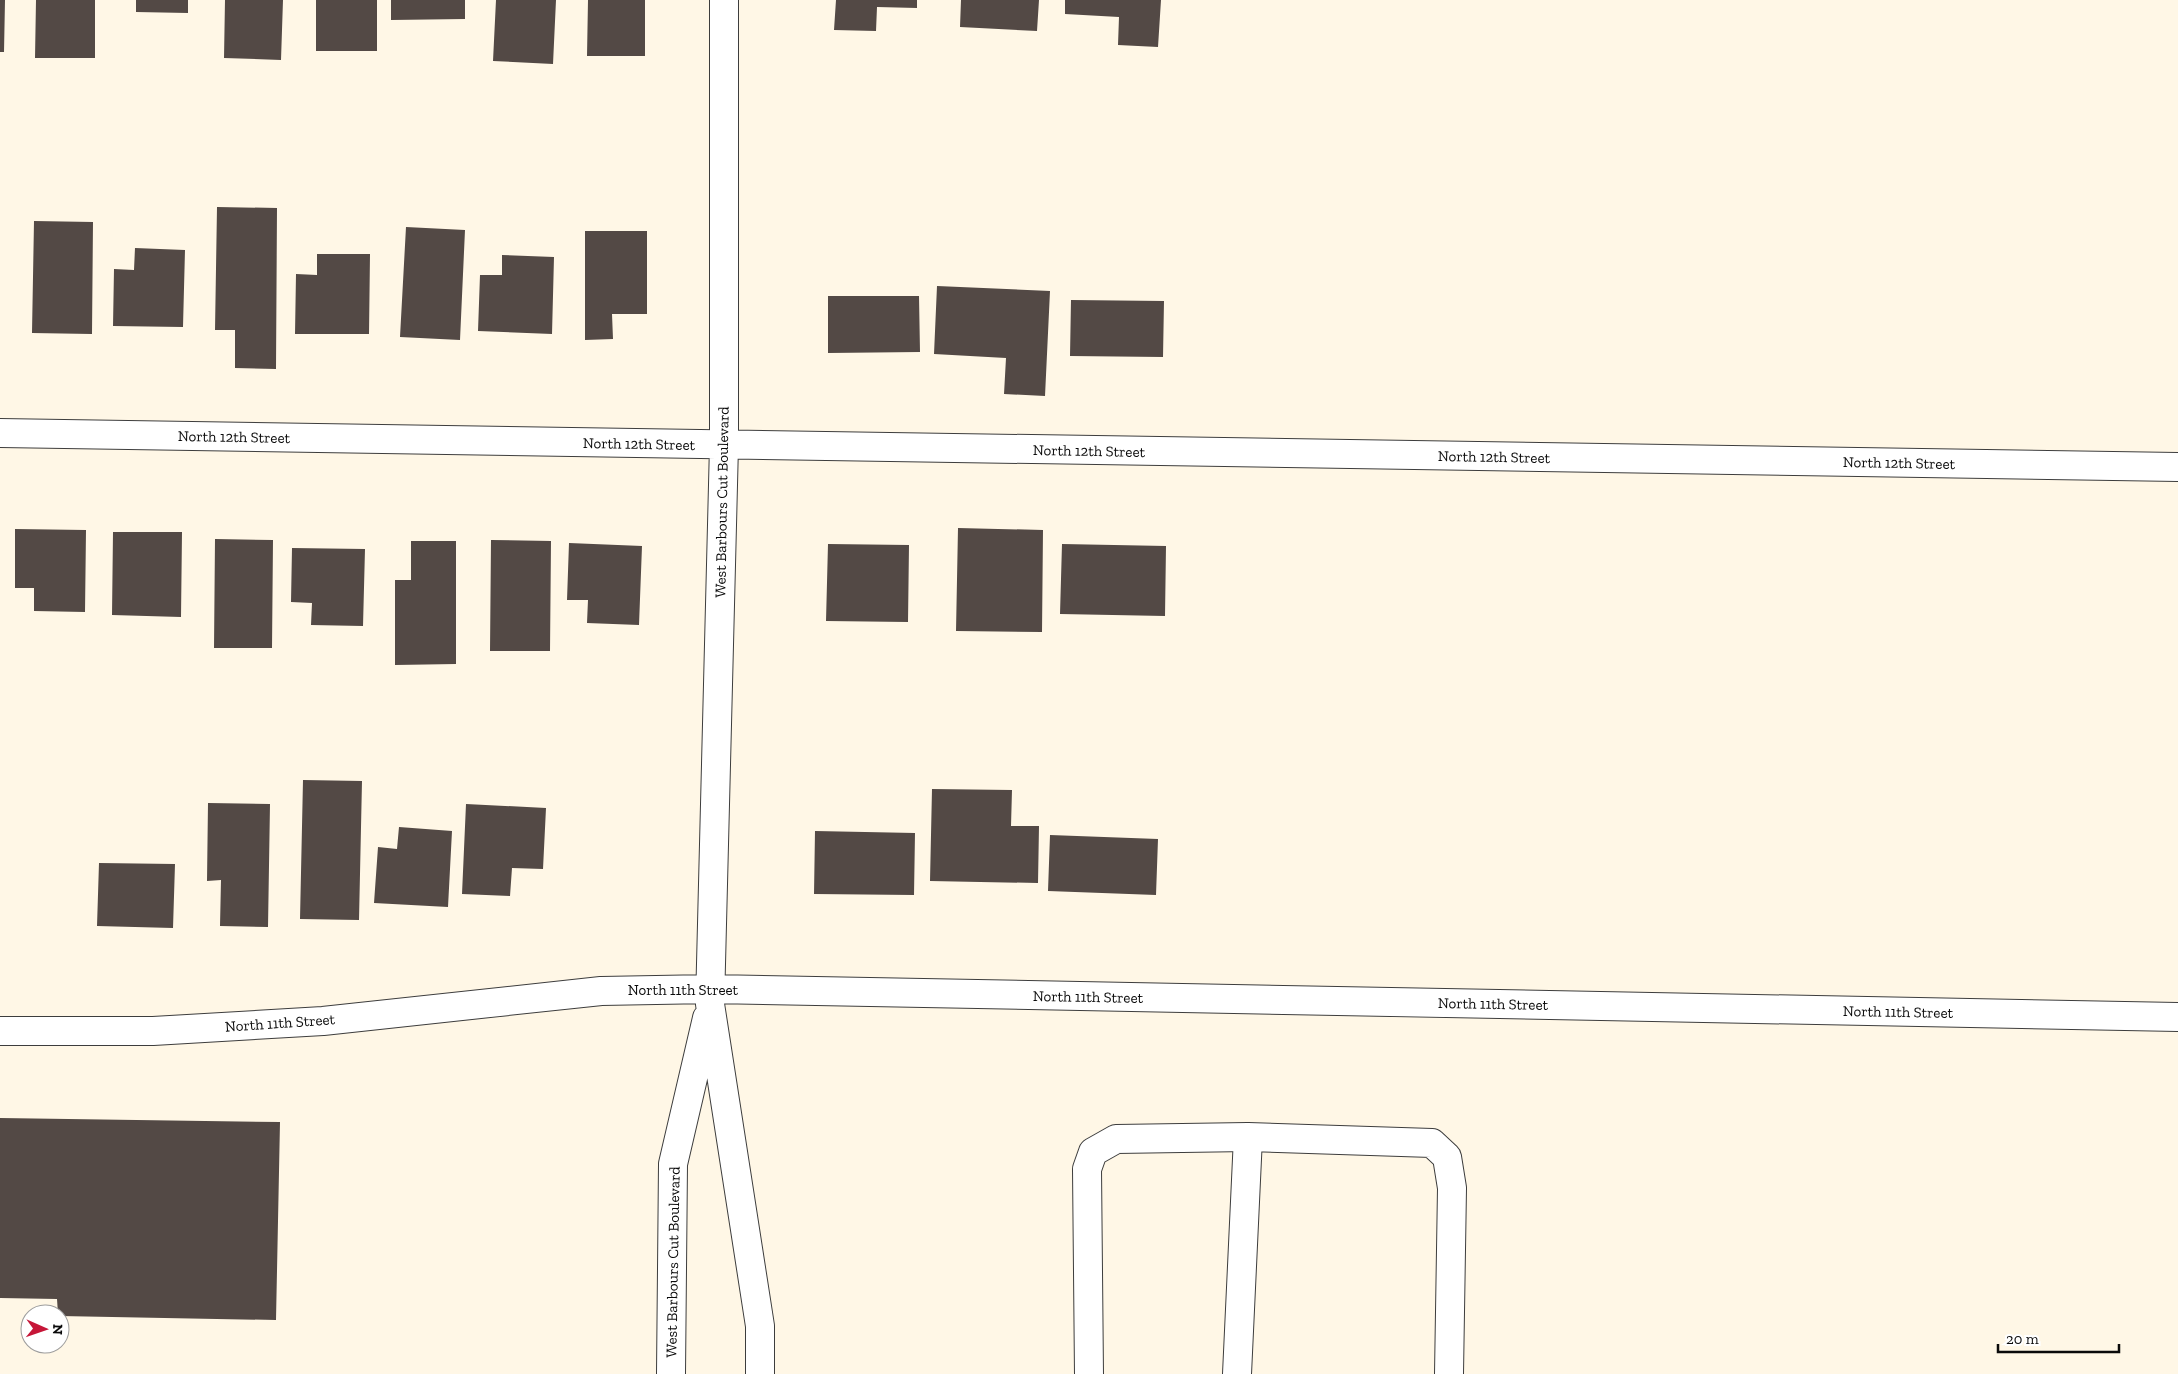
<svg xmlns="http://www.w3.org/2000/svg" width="2178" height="1374" viewBox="0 0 2178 1374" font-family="'Zilla Slab',serif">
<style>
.building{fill:#534945}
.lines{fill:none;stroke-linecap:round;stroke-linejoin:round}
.minor-casing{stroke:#3d3d3d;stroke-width:30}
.minor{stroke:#fff;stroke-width:28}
.labels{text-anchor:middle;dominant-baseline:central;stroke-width:5;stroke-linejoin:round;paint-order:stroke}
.street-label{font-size:15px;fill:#0a0a0a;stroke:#fff}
</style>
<rect width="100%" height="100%" fill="#fff7e6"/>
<path class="building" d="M 0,0 L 5,0 L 4,52 L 0,52 Z
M 36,0 L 95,0 L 95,58 L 35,58 Z
M 136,0 L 188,0 L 188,13 L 136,12 Z
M 225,0 L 283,0 L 281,60 L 224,58 Z
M 316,0 L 377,0 L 377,51 L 316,51 Z
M 391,0 L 465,0 L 465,19 L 391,20 Z
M 496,0 L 556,0 L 553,64 L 493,61 Z
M 588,0 L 645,0 L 645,56 L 587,56 Z
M 836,0 L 917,0 L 917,8 L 877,7 L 876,31 L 834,30 Z
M 961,0 L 1039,0 L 1037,31 L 960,27 Z
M 1065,0 L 1161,0 L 1158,47 L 1118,45 L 1119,17 L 1065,14 Z
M 217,207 L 277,208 L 276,369 L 235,368 L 235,330 L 215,330 Z
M 34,221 L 93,222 L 92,334 L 32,333 Z
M 406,227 L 465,230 L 460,340 L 400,337 Z
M 585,231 L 647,231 L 647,314 L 612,314 L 613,339 L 585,340 Z
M 135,248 L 185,250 L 183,327 L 113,326 L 114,269 L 134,270 Z
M 317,254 L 370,254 L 369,334 L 295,334 L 296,274 L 317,275 Z
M 502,255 L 554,257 L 552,334 L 478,331 L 480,275 L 502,275 Z
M 937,286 L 1050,291 L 1045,396 L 1004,394 L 1006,358 L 934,354 Z
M 828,296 L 919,296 L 920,352 L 828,353 Z
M 1071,300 L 1164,301 L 1163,357 L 1070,356 Z
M 958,528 L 1043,530 L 1042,632 L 956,631 Z
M 15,529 L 86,530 L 85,612 L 34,611 L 34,588 L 15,588 Z
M 113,532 L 182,532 L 181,617 L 112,615 Z
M 215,539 L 273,540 L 272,648 L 214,648 Z
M 491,540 L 551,541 L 550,651 L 490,651 Z
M 411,541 L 456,541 L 456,664 L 395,665 L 395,580 L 411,580 Z
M 569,543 L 642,546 L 639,625 L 587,623 L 588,600 L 567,600 Z
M 828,544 L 909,545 L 908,622 L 826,621 Z
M 1062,544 L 1166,546 L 1165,616 L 1060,614 Z
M 292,548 L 365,549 L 363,626 L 311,625 L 312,603 L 291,602 Z
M 303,780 L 362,781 L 359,920 L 300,919 Z
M 932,789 L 1012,790 L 1011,826 L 1039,826 L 1038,883 L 930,881 Z
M 208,803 L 270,804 L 268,927 L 220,926 L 221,880 L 207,881 Z
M 466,804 L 546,808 L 543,869 L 512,868 L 510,896 L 462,894 Z
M 399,827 L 452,831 L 448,907 L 374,903 L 378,847 L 397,849 Z
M 815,831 L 915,833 L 914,895 L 814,894 Z
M 1050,835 L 1158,839 L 1156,895 L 1048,891 Z
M 99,863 L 175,864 L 173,928 L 97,926 Z
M 0,1118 L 280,1122 L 276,1320 L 60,1316 L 58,1314 L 57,1299 L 0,1298 Z"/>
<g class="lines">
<defs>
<path id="minor" d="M 724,0 L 724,445 L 710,1004 L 760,1326 L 760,1374
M 0,433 L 2178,467
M 0,1031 L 153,1031 L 323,1021 L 601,991 L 711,989 L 2178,1017
M 671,1374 L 673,1164 L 707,1018
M 1089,1374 L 1087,1169 L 1093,1152 L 1116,1139 L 1248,1137
M 1237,1374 L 1248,1137 L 1432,1143 L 1447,1157 L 1452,1188 L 1449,1374"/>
</defs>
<use href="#minor" class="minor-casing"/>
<use href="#minor" class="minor"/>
</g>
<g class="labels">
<g class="street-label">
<text transform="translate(234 437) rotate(1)">North 12th Street</text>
<text transform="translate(639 444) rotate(1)">North 12th Street</text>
<text transform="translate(1089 451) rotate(1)">North 12th Street</text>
<text transform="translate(1494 457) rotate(1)">North 12th Street</text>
<text transform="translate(1899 463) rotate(1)">North 12th Street</text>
<text transform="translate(722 502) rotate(-89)">West Barbours Cut Boulevard</text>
<text x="683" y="990">North 11th Street</text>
<text transform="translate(1088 997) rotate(1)">North 11th Street</text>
<text transform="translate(1493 1004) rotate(1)">North 11th Street</text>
<text transform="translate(1898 1012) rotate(1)">North 11th Street</text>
<text transform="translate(280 1023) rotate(-4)">North 11th Street</text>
<text transform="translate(673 1262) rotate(-89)">West Barbours Cut Boulevard</text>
</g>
</g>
<g transform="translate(45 1329) rotate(92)"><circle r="24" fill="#ffffff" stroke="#9d9d9d"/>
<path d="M0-4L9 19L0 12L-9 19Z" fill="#c61638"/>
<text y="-8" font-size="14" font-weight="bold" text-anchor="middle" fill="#0a0a0a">N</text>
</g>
<path d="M1998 1344v8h121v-8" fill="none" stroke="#0a0a0a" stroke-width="2.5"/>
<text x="2006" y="1344" font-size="15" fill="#0a0a0a" stroke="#ffffff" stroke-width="4" paint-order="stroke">20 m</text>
</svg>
